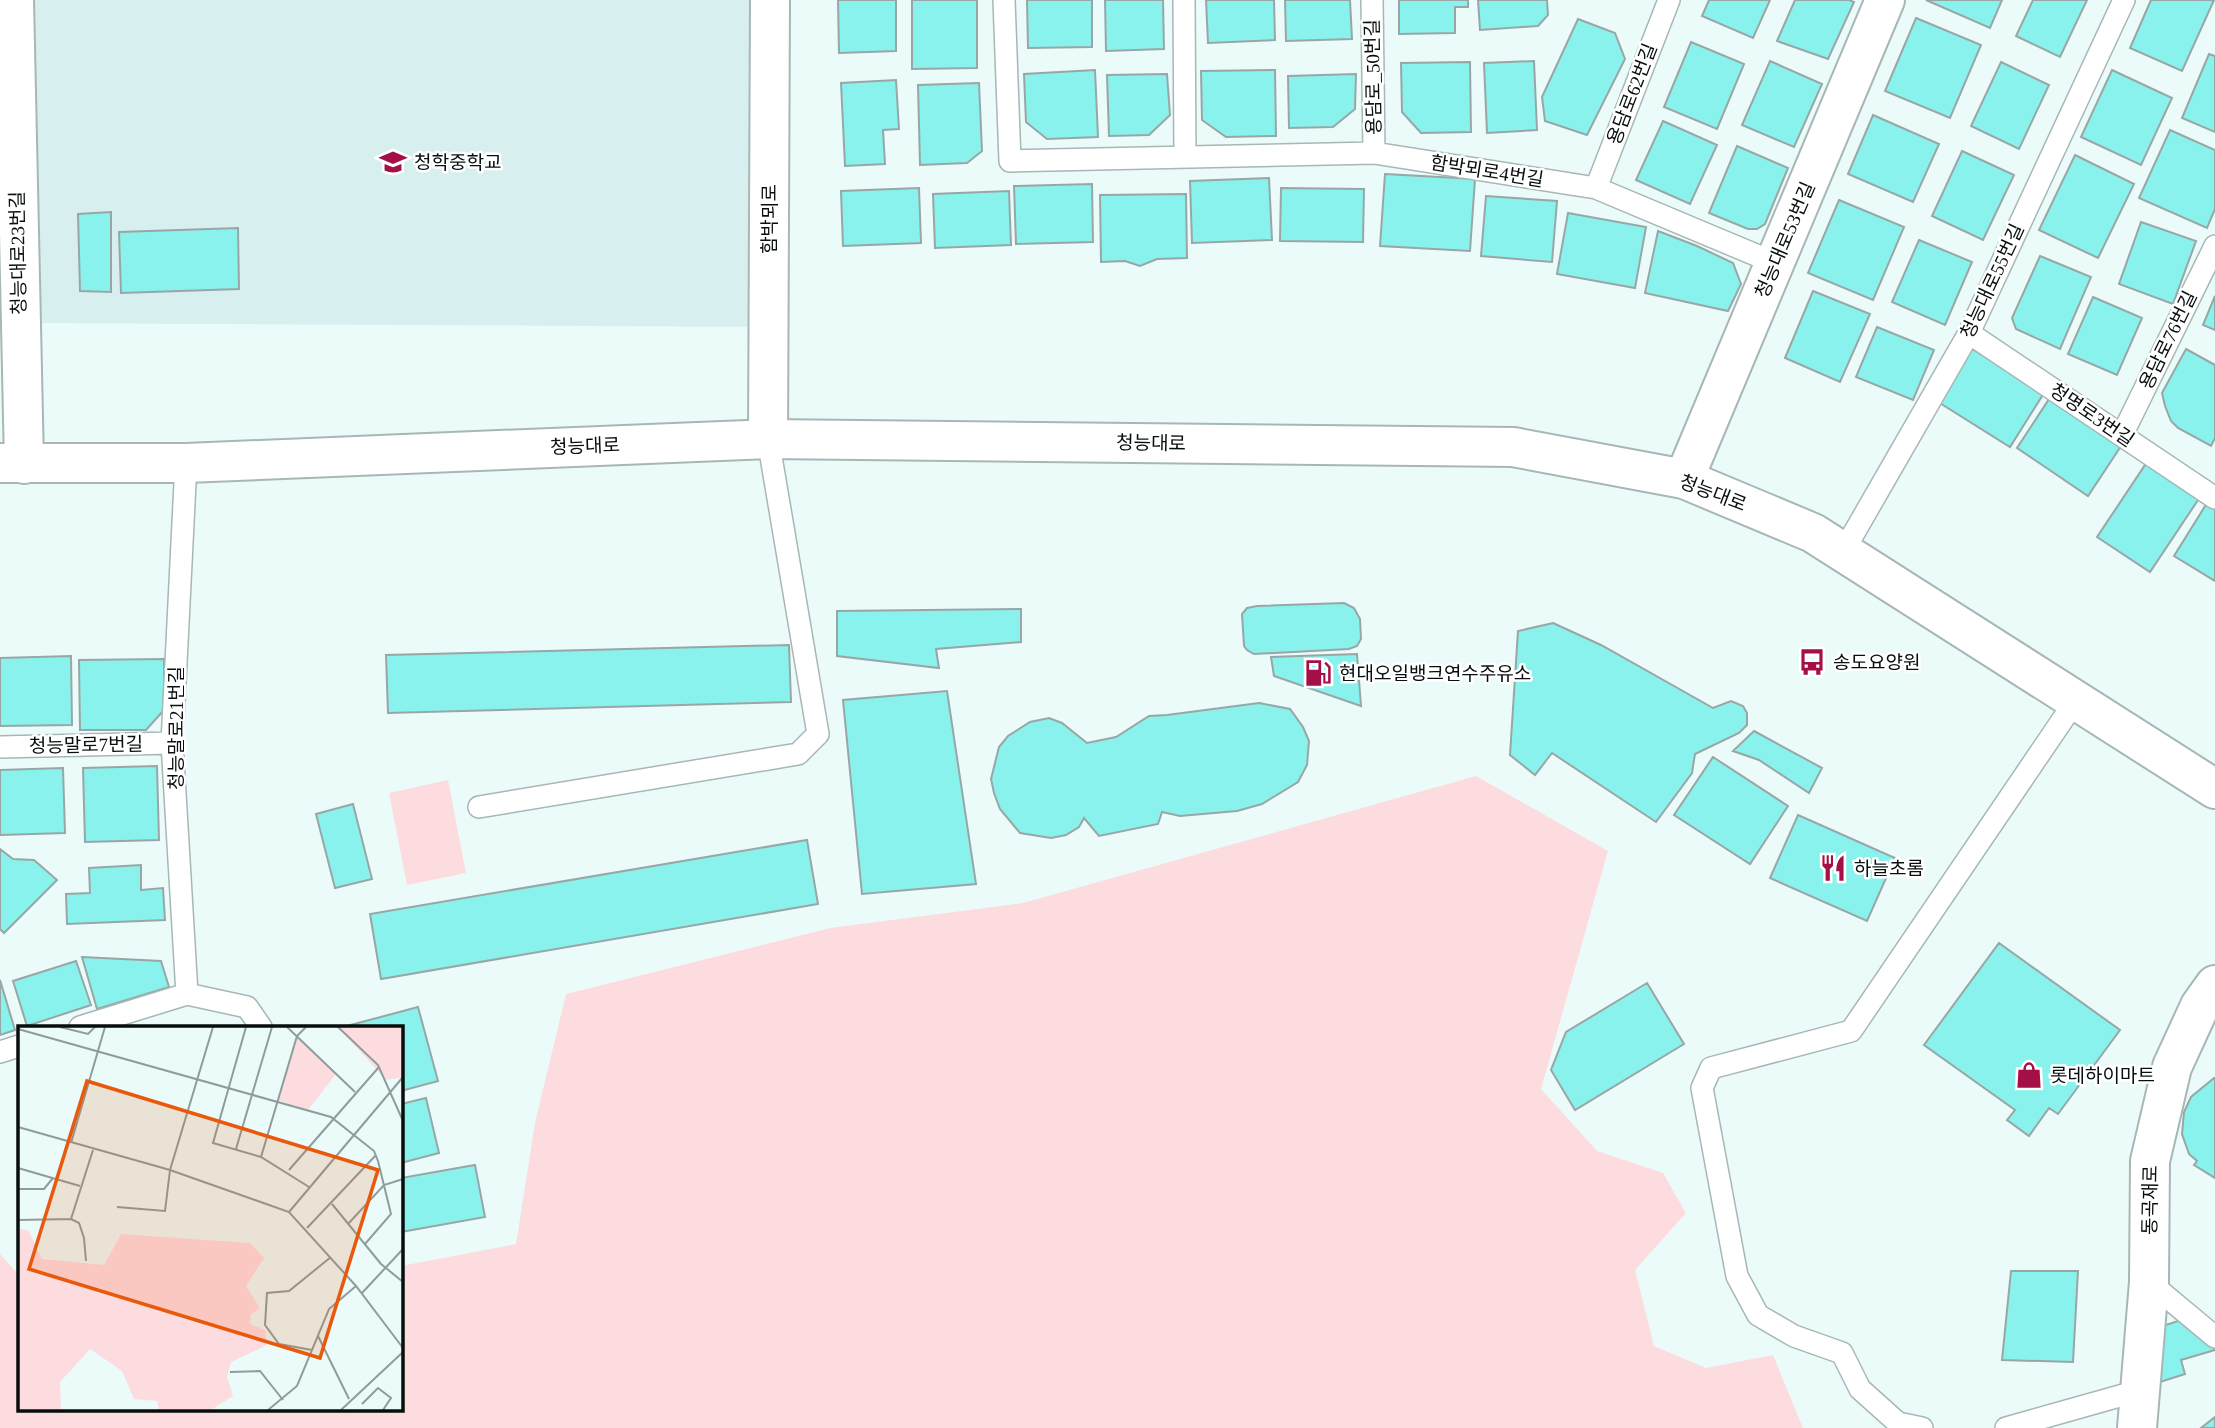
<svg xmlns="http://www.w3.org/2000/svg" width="2215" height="1428" viewBox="0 0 2215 1428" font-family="'Times New Roman','Noto Sans KR',serif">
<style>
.built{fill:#d7f0ef}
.green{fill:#fddce0}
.building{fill:#8af2ed;stroke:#98a7a6;stroke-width:2}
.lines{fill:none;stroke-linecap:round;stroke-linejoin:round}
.service-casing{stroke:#a7b7b6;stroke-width:24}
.minor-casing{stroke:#a7b7b6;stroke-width:42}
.tertiary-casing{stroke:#a7b7b6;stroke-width:42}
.secondary-casing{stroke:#a7b7b6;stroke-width:42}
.service{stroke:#fff;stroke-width:21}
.minor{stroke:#fff;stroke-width:38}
.tertiary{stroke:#fff;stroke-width:38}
.secondary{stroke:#fff;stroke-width:38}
.labels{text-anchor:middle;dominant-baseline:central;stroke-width:5;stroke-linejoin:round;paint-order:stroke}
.street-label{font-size:19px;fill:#080e0d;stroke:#fff}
.poi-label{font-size:19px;fill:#080e0d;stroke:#fff;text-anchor:start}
.inset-road{fill:none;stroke:#909c9b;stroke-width:2}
.view{fill:#e8590c;fill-opacity:0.15;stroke:#e8590c;stroke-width:3.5}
.inset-edge{fill:none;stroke:#080e0d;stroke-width:3.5}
</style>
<rect width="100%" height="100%" fill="#ebfbfa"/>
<path class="built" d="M 14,0 L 770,0 L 769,327 L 20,323 Z"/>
<path class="green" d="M 1476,776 L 1608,851 L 1541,1089 L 1597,1151 L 1663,1173 L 1686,1213 L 1635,1270 L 1654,1346 L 1706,1368 L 1773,1355 L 1803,1428 L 0,1428 L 0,1254 L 19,1275 L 19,1409 L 401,1409 L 401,1266 L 516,1244 L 535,1123 L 566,994 L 830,928 L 1023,903 Z
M 448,780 L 466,873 L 407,885 L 389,793 Z"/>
<path class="building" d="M 838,0 L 896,0 L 896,51 L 839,53 Z
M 912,0 L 977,0 L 977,68 L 912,69 Z
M 1027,0 L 1092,0 L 1092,47 L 1028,48 Z
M 1105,0 L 1163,0 L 1164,49 L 1106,51 Z
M 1206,0 L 1274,0 L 1275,40 L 1208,43 Z
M 1285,0 L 1350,0 L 1352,39 L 1286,41 Z
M 1399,0 L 1468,0 L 1468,7 L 1455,7 L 1455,33 L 1399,34 Z
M 1478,0 L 1547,0 L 1548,15 L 1538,26 L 1480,30 Z
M 1709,0 L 1770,0 L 1753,38 L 1702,16 Z
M 1795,0 L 1849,0 L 1854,2 L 1828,59 L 1777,41 Z
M 1926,0 L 2002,0 L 1990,28 Z
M 2033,0 L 2087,0 L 2060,57 L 2016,36 Z
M 2151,0 L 2214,0 L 2182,71 L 2130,48 Z
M 1916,18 L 1981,45 L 1950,118 L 1885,91 Z
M 1578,19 L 1615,33 L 1625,59 L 1587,135 L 1545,121 L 1542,97 Z
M 1691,42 L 1744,64 L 1717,129 L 1664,107 Z
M 2209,54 L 2215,56 L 2215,132 L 2182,118 Z
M 1534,61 L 1537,130 L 1487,133 L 1484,63 Z
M 1770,61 L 1822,84 L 1794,147 L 1742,125 Z
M 1470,62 L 1471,132 L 1421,133 L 1402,112 L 1401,63 Z
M 2001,62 L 2049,85 L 2019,149 L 1971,126 Z
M 1095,70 L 1098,137 L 1047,139 L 1026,122 L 1024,74 Z
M 1275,70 L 1276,136 L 1226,137 L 1202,120 L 1201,71 Z
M 2112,70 L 2172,98 L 2141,165 L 2081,137 Z
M 1167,74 L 1170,115 L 1149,135 L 1109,136 L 1107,75 Z
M 1356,74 L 1355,109 L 1333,127 L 1289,128 L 1288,76 Z
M 896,80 L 899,129 L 883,130 L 885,164 L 845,166 L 841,83 Z
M 979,83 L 982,151 L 967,163 L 920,165 L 918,85 Z
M 1873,115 L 1939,144 L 1913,202 L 1848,174 Z
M 1663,121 L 1717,145 L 1690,204 L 1636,180 Z
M 2170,130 L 2215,150 L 2215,209 L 2207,228 L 2139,198 Z
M 1737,146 L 1788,168 L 1765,224 L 1757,229 L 1748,229 L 1709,213 Z
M 1962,151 L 2014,175 L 1983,240 L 1932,216 Z
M 2075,155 L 2134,184 L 2098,258 L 2039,230 Z
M 1385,174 L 1475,179 L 1470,251 L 1380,246 Z
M 1269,178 L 1272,240 L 1192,243 L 1190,181 Z
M 1092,184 L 1093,242 L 1016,244 L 1014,186 Z
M 919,188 L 921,243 L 843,246 L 841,191 Z
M 1281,188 L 1364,189 L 1363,242 L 1280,241 Z
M 1009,191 L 1011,245 L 935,248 L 933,194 Z
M 1186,194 L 1187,258 L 1157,259 L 1140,266 L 1125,261 L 1101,262 L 1100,195 Z
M 1486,196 L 1557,201 L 1552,262 L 1481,256 Z
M 1839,200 L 1904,227 L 1873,300 L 1808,273 Z
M 111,212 L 111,292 L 80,291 L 78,214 Z
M 1568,213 L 1646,227 L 1635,288 L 1557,274 Z
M 2141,222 L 2196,241 L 2173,304 L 2119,284 Z
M 238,228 L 239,289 L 121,293 L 119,232 Z
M 1658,231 L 1697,246 L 1733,263 L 1741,284 L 1728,311 L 1645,293 Z
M 1919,240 L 1972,262 L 1945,325 L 1892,302 Z
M 2040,256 L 2091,277 L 2060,349 L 2016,329 L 2012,318 Z
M 1813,291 L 1870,314 L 1840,382 L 1785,358 Z
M 2215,296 L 2215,330 L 2203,325 Z
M 2093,297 L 2142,318 L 2117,375 L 2068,354 Z
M 1877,327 L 1934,350 L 1913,400 L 1856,377 Z
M 1969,347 L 2044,393 L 2010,447 L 1935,400 Z
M 2186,349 L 2215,365 L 2215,438 L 2211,446 L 2178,428 L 2171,421 L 2165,406 L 2162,393 Z
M 2051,396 L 2123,443 L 2088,496 L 2017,448 Z
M 2147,462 L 2200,497 L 2150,572 L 2097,537 Z
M 2207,503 L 2215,508 L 2215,581 L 2174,556 Z
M 1344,603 L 1354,608 L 1360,619 L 1361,639 L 1357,646 L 1349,649 L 1254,654 L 1247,650 L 1244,646 L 1242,614 L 1247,608 L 1257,606 Z
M 1021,609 L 1021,642 L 936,649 L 939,668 L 837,656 L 837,611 Z
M 1553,623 L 1601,645 L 1713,708 L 1731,701 L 1743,706 L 1747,713 L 1747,725 L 1739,733 L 1695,754 L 1692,773 L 1656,822 L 1552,753 L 1535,775 L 1510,755 L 1518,631 Z
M 789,645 L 791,702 L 388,713 L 386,655 Z
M 1357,654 L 1361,706 L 1274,676 L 1271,657 Z
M 71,656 L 72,725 L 0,726 L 0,658 Z
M 164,659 L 164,710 L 146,730 L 80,730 L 79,660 Z
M 947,691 L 976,884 L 862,894 L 843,700 Z
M 1259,703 L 1290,709 L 1303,727 L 1309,741 L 1307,765 L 1298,782 L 1262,804 L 1237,811 L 1180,816 L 1162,812 L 1158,824 L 1099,836 L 1084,818 L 1079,827 L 1066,835 L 1051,838 L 1020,833 L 1000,809 L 994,793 L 991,779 L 999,747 L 1008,736 L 1030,722 L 1049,718 L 1062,723 L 1087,743 L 1116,737 L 1149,716 L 1167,715 Z
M 1754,731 L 1822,768 L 1809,793 L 1759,760 L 1733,751 Z
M 1713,757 L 1788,806 L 1750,864 L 1674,815 Z
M 157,766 L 159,840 L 85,842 L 83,768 Z
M 63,768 L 65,833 L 0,835 L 0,770 Z
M 353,804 L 372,879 L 335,888 L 316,814 Z
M 1798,815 L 1895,858 L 1867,921 L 1770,878 Z
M 807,840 L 818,904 L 381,979 L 370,914 Z
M 0,849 L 13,859 L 34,860 L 57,880 L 4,933 L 0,929 Z
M 141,865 L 141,890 L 163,888 L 165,920 L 67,924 L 66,894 L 90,893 L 89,868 Z
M 1999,943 L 2120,1030 L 2058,1114 L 2049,1108 L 2029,1136 L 2007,1120 L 2015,1110 L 1924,1045 Z
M 82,957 L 161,961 L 169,987 L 97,1009 Z
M 76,961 L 91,1005 L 27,1026 L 13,981 Z
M 0,980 L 15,1030 L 0,1035 Z
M 1647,983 L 1684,1044 L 1575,1110 L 1551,1070 L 1566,1032 Z
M 418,1007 L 438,1081 L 401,1091 L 401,1027 L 343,1027 Z
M 2214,1078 L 2215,1078 L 2215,1178 L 2194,1165 L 2197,1161 L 2189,1154 L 2182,1134 L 2184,1112 L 2191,1097 Z
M 426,1098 L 439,1153 L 401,1163 L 401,1104 Z
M 475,1165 L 485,1217 L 401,1232 L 401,1178 Z
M 2011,1271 L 2078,1271 L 2073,1362 L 2002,1360 Z
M 2181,1320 L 2215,1348 L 2215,1350 L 2181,1360 L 2185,1374 L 2154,1384 L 2153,1329 Z
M 2215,1417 L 2215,1428 L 2201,1428 Z"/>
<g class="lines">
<defs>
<path id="service" d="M 1004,0 L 1010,161 L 1374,153 L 1596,188 L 1775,263
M 1184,0 L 1185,157
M 1372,0 L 1374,153
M 1596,188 L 1669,0
M 1969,333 L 2215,498
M 2122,435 L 2215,246
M 1843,552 L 1969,333 L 2124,0
M 0,747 L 172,743
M 479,807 L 798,754 L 818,734 L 768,439
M 187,994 L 247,1007 L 261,1027
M 80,1027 L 187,994 L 172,743 L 186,463
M 0,1052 L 19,1046
M 2149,1282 L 2215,1337
M 1922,1428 L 1898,1423 L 1860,1389 L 1842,1353 L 1794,1336 L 1758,1315 L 1737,1276 L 1702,1088 L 1711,1068 L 1851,1031 L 2076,700
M 2006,1428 L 2141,1390"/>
<path id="minor" d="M 14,0 L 24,464
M 1684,479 L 1885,0"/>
<path id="tertiary" d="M 2137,1428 L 2149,1282 L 2150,1161 L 2172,1067 L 2200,1006 L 2215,985"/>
<path id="secondary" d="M 768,439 L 770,0
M 0,463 L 186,463 L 768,439 L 1513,447 L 1684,479 L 1813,533 L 2215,789"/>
</defs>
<use href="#service" class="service-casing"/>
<use href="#minor" class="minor-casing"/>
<use href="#tertiary" class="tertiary-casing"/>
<use href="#secondary" class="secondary-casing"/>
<use href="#service" class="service"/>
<use href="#minor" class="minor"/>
<use href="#tertiary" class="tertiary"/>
<use href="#secondary" class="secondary"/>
</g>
<defs>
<symbol id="school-bare" viewBox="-9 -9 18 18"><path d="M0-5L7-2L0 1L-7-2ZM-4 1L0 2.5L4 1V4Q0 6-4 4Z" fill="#a50f47" stroke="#fff" stroke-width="2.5" paint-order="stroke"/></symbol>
<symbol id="bus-bare" viewBox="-9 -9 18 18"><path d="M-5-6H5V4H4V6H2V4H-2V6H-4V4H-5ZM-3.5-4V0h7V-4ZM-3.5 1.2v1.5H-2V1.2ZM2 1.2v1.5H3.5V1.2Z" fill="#a50f47" stroke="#fff" stroke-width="2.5" paint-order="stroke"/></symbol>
<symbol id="fuel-bare" viewBox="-9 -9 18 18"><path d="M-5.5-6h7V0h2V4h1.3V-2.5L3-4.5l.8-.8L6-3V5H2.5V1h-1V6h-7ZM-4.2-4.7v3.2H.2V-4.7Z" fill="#a50f47" stroke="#fff" stroke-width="2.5" paint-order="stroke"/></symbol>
<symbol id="restaurant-bare" viewBox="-9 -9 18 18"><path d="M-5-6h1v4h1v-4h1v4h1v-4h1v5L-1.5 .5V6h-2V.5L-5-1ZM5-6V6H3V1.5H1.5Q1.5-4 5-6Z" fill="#a50f47" stroke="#fff" stroke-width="2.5" paint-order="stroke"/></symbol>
<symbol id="shop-bare" viewBox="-9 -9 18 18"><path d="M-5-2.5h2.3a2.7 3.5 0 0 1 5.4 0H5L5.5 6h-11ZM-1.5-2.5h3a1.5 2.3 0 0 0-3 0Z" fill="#a50f47" stroke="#fff" stroke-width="2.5" paint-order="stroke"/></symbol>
</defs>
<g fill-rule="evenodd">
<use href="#school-bare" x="374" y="143" width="38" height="38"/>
<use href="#bus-bare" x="1793" y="643" width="38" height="38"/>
<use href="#fuel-bare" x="1299" y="654" width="38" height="38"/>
<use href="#restaurant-bare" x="1814" y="849" width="38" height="38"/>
<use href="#shop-bare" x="2010" y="1056" width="38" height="38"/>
</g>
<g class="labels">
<g class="street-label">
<text transform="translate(1373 77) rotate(-91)">용담로_50번길</text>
<text transform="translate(1632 94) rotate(-69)">용담로62번길</text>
<text transform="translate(1487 171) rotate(9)">함박뫼로4번길</text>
<text transform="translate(769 219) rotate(-90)">함박뫼로</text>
<text transform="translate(1785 240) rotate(-67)">청능대로53번길</text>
<text transform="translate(18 253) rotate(-91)">청능대로23번길</text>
<text transform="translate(1992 281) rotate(-65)">청능대로55번길</text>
<text transform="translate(2168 340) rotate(-64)">용담로76번길</text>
<text transform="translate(2092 415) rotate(34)">청명로3번길</text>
<text transform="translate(1151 443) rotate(1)">청능대로</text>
<text transform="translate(585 446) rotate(-2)">청능대로</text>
<text transform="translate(1713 493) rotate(21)">청능대로</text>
<text transform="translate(176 728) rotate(-90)">청능말로21번길</text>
<text transform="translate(86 745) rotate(-1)">청능말로7번길</text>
<text transform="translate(2150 1200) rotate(-89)">동곡재로</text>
</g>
<g class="poi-label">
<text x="414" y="162">청학중학교</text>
<text x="1833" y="662">송도요양원</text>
<text x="1339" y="673">현대오일뱅크연수주유소</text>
<text x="1854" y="868">하늘초롬</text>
<text x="2050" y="1075">롯데하이마트</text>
</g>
</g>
<g transform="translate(18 1026)">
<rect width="385" height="385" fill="#ebfbfa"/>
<path d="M 320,1 L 385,1 L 385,51 L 368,54 ZM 279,10 L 318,48 L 290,84 L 260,74 ZM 0,202 L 11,205 L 24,233 L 86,239 L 103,208 L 232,217 L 246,232 L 228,260 L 242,282 L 233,288 L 232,298 L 247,304 L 249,319 L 213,336 L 209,351 L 215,370 L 193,384 L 141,384 L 139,375 L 116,373 L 104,345 L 72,323 L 42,356 L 43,384 L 0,384 Z" fill="#fddce0"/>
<path class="inset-road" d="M 42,1 L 70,8 L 77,1M 228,1 L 195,117 L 243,131 L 291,161M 269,1 L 337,66M 320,1 L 360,39 L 385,95M 0,3 L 313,91 L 356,125 L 360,135 L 373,188 L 347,218M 0,101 L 152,144 L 271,186 L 338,260 L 385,322M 53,117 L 87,1M 218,123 L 254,1M 243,131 L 279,10 L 288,1M 0,142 L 62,160M 152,144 L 195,1M 271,144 L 361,41M 0,163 L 26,163 L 35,152M 314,178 L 363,238 L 385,256M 99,181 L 147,185 L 152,144M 271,186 L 385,51M 53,193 L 61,197 L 66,212 L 68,235M 0,194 L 53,193 L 75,124M 330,198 L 366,159 L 385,153M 289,202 L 358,129M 344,267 L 385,223M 300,310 L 331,373M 294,324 L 261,318 L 247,299 L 249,267 L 271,265 L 313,231M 212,346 L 242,345 L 265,374M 344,378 L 360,362 L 373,372 L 365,384M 250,384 L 279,360 L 311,283 L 338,260M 323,384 L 385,326"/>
<path class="view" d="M 69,55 L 360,144 L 302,332 L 11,243 Z"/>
<rect width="385" height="385" class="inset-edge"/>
</g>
</svg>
